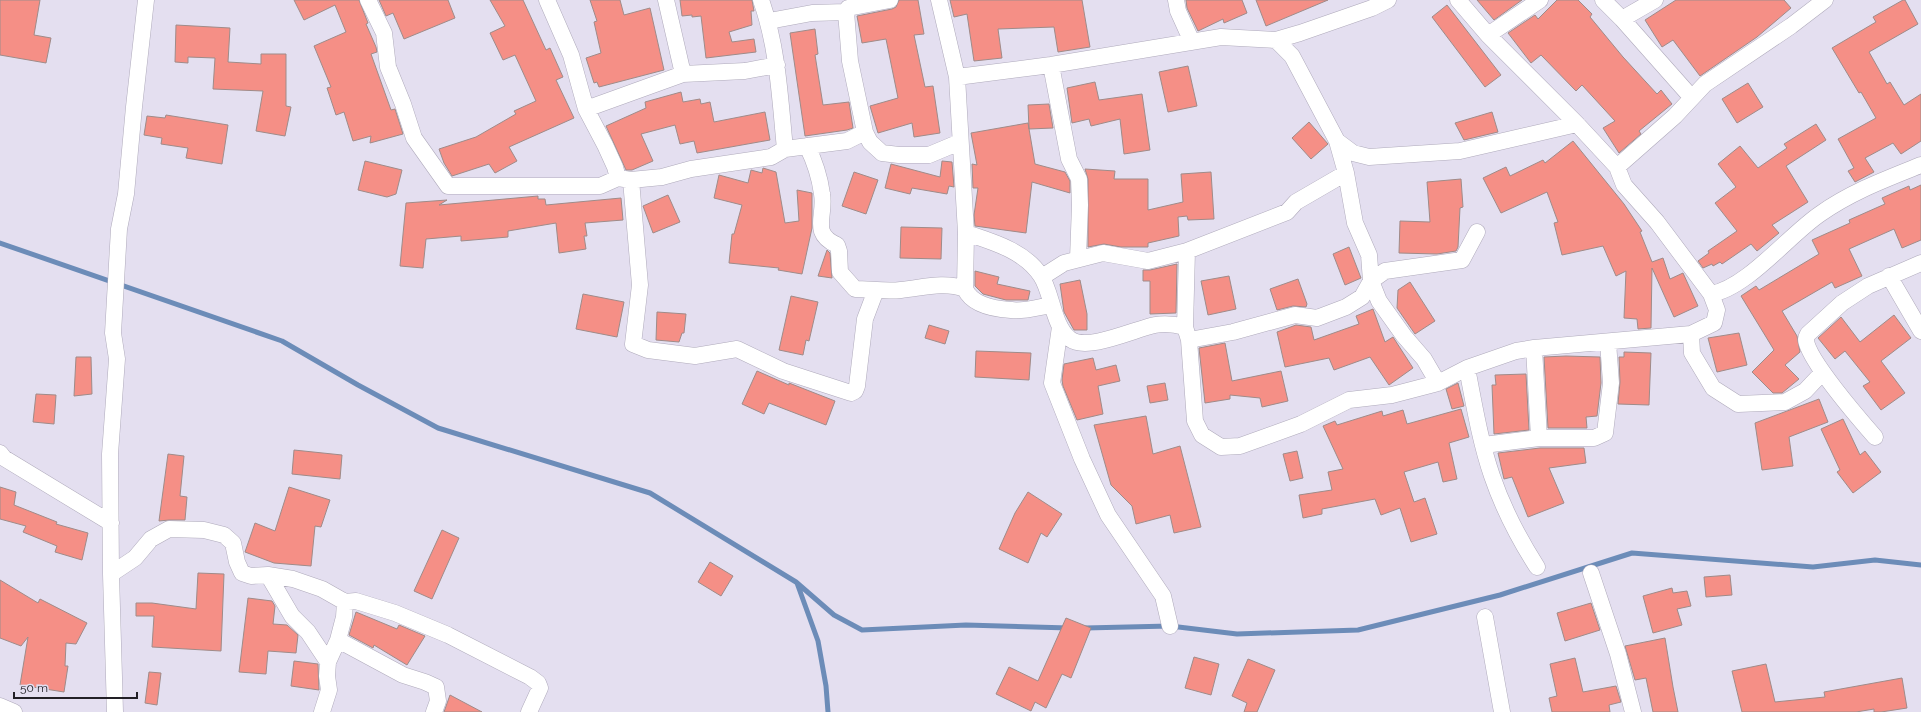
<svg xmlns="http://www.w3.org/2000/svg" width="1921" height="712" viewBox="0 0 1921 712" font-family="Raleway,sans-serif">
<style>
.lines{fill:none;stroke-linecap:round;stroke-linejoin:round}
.stream{stroke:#6c8cb8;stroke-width:5}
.building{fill:#f58f86;stroke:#9f8b89}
.minor-casing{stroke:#afaabb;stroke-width:17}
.minor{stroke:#fff;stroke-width:16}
</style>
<rect width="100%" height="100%" fill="#e4dff0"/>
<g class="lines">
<path class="stream" d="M 0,243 L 282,341 L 358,385 L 438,428 L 650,493 L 796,582 L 834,615 L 862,630 L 966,625 L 1069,628
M 797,583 L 818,641 L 826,686 L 828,712
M 1085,628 L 1170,626 L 1237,634 L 1358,630 L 1500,595 L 1632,553 L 1813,567 L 1875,560 L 1921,565"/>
</g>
<path class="building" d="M 0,0 L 40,0 L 34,35 L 51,38 L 46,63 L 0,55 Z
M 294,0 L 359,0 L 368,23 L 366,24 L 376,47 L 377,52 L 371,54 L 391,110 L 395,109 L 403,134 L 370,143 L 371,136 L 353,141 L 344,112 L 336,115 L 327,88 L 331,87 L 314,46 L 346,32 L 335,5 L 304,20 Z
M 379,0 L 448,0 L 455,18 L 404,39 L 393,13 L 386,16 Z
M 490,0 L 523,0 L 546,50 L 550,48 L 563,77 L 556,80 L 574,118 L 509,147 L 517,161 L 495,173 L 489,164 L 452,176 L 444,163 L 439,149 L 476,137 L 516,114 L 514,111 L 536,101 L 515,55 L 503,60 L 490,33 L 505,26 Z
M 590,0 L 620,0 L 624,15 L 650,8 L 664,70 L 599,87 L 597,82 L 594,83 L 586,58 L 601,53 L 594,22 L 597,21 Z
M 680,0 L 752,0 L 754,11 L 751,11 L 752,25 L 729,32 L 732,42 L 754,39 L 756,52 L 706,58 L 701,16 L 692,17 L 692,15 L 682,16 Z
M 899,0 L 918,0 L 924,34 L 914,35 L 925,87 L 933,86 L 940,133 L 914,137 L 912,123 L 878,133 L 870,106 L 898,98 L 886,39 L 862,43 L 857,16 L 892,9 L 896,7 Z
M 950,0 L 1082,0 L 1090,47 L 1058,52 L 1054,27 L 998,29 L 1002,58 L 974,61 L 967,14 L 954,17 Z
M 1186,0 L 1242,0 L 1247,13 L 1224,23 L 1223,19 L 1198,31 L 1187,8 Z
M 1256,0 L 1328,0 L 1266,26 Z
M 1477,0 L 1522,0 L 1494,20 Z
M 1557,0 L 1578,0 L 1592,14 L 1590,17 L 1623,57 L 1657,94 L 1661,90 L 1672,104 L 1639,131 L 1641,134 L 1619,153 L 1603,128 L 1615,121 L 1582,85 L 1576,91 L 1541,55 L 1531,63 L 1508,33 L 1535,15 L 1538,19 Z
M 1676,0 L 1784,0 L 1791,8 L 1757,37 L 1700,76 L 1673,40 L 1662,47 L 1645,20 Z
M 1903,0 L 1905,0 L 1918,24 L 1869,52 L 1887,84 L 1890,82 L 1904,105 L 1921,94 L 1921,141 L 1901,154 L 1893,143 L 1865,158 L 1874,172 L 1855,182 L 1848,171 L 1854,168 L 1838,139 L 1876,118 L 1861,92 L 1859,93 L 1832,48 L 1876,22 L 1873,17 Z
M 1447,5 L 1501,75 L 1485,87 L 1432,17 Z
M 176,25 L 230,28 L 228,62 L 261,64 L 261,54 L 286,54 L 286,106 L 291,107 L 285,136 L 256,131 L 263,91 L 213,89 L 215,58 L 188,57 L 188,63 L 175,62 Z
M 815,29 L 818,54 L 815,55 L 823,105 L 849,102 L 853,128 L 847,130 L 805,136 L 790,33 Z
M 1188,66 L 1197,106 L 1168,112 L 1159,72 Z
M 1095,82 L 1099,100 L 1142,94 L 1150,150 L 1124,154 L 1120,119 L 1091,126 L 1089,119 L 1072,123 L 1067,88 Z
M 1748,83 L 1763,107 L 1737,123 L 1722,99 Z
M 681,92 L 683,102 L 700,99 L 701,104 L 710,102 L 714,122 L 765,112 L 770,140 L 697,153 L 694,141 L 680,144 L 675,125 L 641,134 L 653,161 L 632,170 L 626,170 L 606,126 L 646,108 L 645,102 Z
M 1049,104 L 1053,128 L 1029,129 L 1028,105 Z
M 1492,112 L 1498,132 L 1464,140 L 1455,123 Z
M 166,115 L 228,125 L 222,164 L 186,158 L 188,148 L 161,144 L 162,138 L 144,135 L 147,116 L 165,118 Z
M 1309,122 L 1328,144 L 1311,159 L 1292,138 Z
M 1028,123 L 1035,164 L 1065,172 L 1070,181 L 1070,193 L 1032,182 L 1026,233 L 975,226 L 974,215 L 978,188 L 973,188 L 972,164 L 977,165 L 971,133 Z
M 1816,124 L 1826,140 L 1786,166 L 1808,202 L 1772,225 L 1779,233 L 1757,251 L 1751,244 L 1722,264 L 1720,262 L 1713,266 L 1712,264 L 1703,268 L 1698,261 L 1709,253 L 1708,251 L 1737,231 L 1715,203 L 1736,187 L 1718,164 L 1740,146 L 1758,168 L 1787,148 L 1784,144 Z
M 1573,141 L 1624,204 L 1642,231 L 1640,232 L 1652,262 L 1663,258 L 1670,279 L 1683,273 L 1698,306 L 1674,317 L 1652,268 L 1651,328 L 1638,329 L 1637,319 L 1624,318 L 1626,271 L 1616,276 L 1603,246 L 1562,255 L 1554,223 L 1558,222 L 1547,192 L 1501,213 L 1483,178 L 1506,167 L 1510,176 L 1543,160 L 1545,163 Z
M 365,161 L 402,170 L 396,194 L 387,197 L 358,190 Z
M 942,161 L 952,162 L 954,187 L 949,186 L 947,194 L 912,188 L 910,194 L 885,188 L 891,164 L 940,177 Z
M 763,168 L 776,172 L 785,223 L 799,221 L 797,190 L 812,193 L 812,228 L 802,274 L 778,270 L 779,268 L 729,263 L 732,234 L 734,234 L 742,205 L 714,198 L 719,175 L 748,183 L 751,170 L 762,173 Z
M 1085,169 L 1115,171 L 1114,179 L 1148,179 L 1148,210 L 1183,202 L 1181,174 L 1211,172 L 1214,219 L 1188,220 L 1187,216 L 1178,217 L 1179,236 L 1148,243 L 1148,247 L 1121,247 L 1104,244 L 1088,247 L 1088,179 Z
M 854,172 L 878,180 L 866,214 L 842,206 Z
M 1461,179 L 1463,207 L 1460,208 L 1458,247 L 1456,251 L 1437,254 L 1399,253 L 1400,221 L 1430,222 L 1427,182 Z
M 1921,185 L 1921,240 L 1902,248 L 1894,229 L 1849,249 L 1862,276 L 1835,288 L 1832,282 L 1782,311 L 1797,336 L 1800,352 L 1785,365 L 1799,379 L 1782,393 L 1773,393 L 1752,372 L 1774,350 L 1741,296 L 1756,286 L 1759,290 L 1819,254 L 1812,240 L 1850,223 L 1849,220 L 1885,204 L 1882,198 L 1909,186 L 1910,190 Z
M 668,195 L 680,222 L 653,233 L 643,206 Z
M 538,196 L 538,199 L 545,199 L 546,205 L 621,198 L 623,220 L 585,223 L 587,236 L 584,236 L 586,249 L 559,253 L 556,223 L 508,231 L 508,237 L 461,241 L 461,236 L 426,239 L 423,268 L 400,266 L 406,203 L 447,200 L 439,205 Z
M 901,227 L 942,228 L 941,259 L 900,258 Z
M 1349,247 L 1361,278 L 1345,285 L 1333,254 Z
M 827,250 L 830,253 L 832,278 L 818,276 Z
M 1177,264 L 1176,313 L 1150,314 L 1150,281 L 1143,281 L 1143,270 L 1150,270 Z
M 975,271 L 999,277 L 997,284 L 1030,291 L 1028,300 L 1006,300 L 983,294 L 975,286 Z
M 1229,276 L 1236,309 L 1208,315 L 1201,281 Z
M 1298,279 L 1307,304 L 1306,307 L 1293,306 L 1277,310 L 1270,289 Z
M 1080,280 L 1087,314 L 1087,330 L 1074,330 L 1064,312 L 1060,284 Z
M 1410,282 L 1435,321 L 1415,334 L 1397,308 L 1398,290 Z
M 583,294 L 624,302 L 617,337 L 576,329 Z
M 791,296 L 818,302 L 809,341 L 806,340 L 803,355 L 779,350 Z
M 1373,309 L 1385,342 L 1393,337 L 1413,368 L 1389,385 L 1370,357 L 1334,370 L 1329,358 L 1285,367 L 1277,332 L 1296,325 L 1311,327 L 1314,340 L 1359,324 L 1356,316 Z
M 657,312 L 686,314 L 684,333 L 682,333 L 679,342 L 656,340 Z
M 1894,315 L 1911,338 L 1881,361 L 1905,393 L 1881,410 L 1863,386 L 1870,382 L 1845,351 L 1835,359 L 1818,338 L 1841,317 L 1860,342 Z
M 929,325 L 949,331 L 945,344 L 925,338 Z
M 1739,333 L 1747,365 L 1717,372 L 1708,338 Z
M 1225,343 L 1232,381 L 1281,371 L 1288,401 L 1262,407 L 1260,398 L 1230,395 L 1230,399 L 1205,403 L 1199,348 Z
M 976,351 L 1031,353 L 1029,380 L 975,377 Z
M 1624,352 L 1651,353 L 1649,405 L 1618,404 L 1620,382 L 1619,357 L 1624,357 Z
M 1566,356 L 1600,357 L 1601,383 L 1597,416 L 1586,417 L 1587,428 L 1548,428 L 1544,357 Z
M 76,357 L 91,357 L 92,394 L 74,396 Z
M 1093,358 L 1096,370 L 1116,365 L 1120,381 L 1098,386 L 1103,414 L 1077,420 L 1063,386 L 1062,380 L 1064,364 Z
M 757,371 L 789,385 L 789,383 L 835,401 L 826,425 L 769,403 L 764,414 L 742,404 Z
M 1526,374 L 1529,430 L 1494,434 L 1492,385 L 1496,385 L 1495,375 Z
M 1165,383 L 1168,400 L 1150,403 L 1147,386 Z
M 1458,383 L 1464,406 L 1452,409 L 1446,389 Z
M 36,394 L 56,395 L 54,424 L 33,422 Z
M 1819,399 L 1828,422 L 1789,437 L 1793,466 L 1762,470 L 1755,423 Z
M 1461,409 L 1469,437 L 1449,443 L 1457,479 L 1443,482 L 1438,462 L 1404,472 L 1414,502 L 1425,498 L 1437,534 L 1411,542 L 1400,508 L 1381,515 L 1375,499 L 1322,509 L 1322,514 L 1303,518 L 1299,495 L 1332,490 L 1328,472 L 1343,469 L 1323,426 L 1335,421 L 1337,425 L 1382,411 L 1383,416 L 1403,410 L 1407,424 Z
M 1146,416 L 1153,454 L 1180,446 L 1201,527 L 1174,533 L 1170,515 L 1136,524 L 1132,506 L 1111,485 L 1094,425 Z
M 1843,419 L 1860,455 L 1865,451 L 1881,472 L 1853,493 L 1837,472 L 1840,470 L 1821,429 Z
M 1540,448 L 1584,448 L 1586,463 L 1549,468 L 1564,503 L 1528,517 L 1512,477 L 1504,479 L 1498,453 Z
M 294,450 L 342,455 L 340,479 L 292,474 Z
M 1297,451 L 1303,478 L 1290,481 L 1283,454 Z
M 168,454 L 184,456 L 180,496 L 187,497 L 185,520 L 169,520 L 159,521 Z
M 0,487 L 16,492 L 14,505 L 57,522 L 56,524 L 88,533 L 82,560 L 55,552 L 57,546 L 23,532 L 26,526 L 0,519 Z
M 289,487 L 330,500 L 321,527 L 315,526 L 311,566 L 274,563 L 245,552 L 255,523 L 275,531 Z
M 1028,492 L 1062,514 L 1047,537 L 1041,533 L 1028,563 L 999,549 L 1015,513 Z
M 442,530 L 459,538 L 432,599 L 414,591 Z
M 710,562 L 733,576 L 721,596 L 698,582 Z
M 198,573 L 224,574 L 221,651 L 152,647 L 154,616 L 136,616 L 136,603 L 152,603 L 196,609 Z
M 1730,575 L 1732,595 L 1706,597 L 1704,577 Z
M 0,580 L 38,603 L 40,599 L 87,623 L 76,644 L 66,643 L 65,666 L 68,666 L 64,692 L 20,685 L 28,637 L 21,646 L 0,638 Z
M 1672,588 L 1673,593 L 1687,591 L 1691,606 L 1677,609 L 1682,625 L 1653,633 L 1643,596 Z
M 248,598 L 272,601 L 275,606 L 273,624 L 287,625 L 298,635 L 296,653 L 268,651 L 266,674 L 239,672 Z
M 1591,603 L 1600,630 L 1565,641 L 1557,613 Z
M 356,612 L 397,629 L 399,625 L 425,636 L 407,665 L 374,645 L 373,648 L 349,635 Z
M 1066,618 L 1091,628 L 1071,678 L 1062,674 L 1046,708 L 1035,702 L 1031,711 L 996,694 L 1009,667 L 1038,681 Z
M 1665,638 L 1673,687 L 1678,712 L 1653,712 L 1646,678 L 1635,680 L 1625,646 Z
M 1194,657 L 1219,664 L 1211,695 L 1185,688 Z
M 1575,658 L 1583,692 L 1616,686 L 1621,702 L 1609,705 L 1610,712 L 1552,712 L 1549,698 L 1557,696 L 1550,664 Z
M 1248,659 L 1275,670 L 1257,712 L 1244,712 L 1247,703 L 1232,696 Z
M 294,661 L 318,664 L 319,690 L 291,686 Z
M 1766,664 L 1775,702 L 1825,697 L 1824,692 L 1902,678 L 1907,708 L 1881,712 L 1874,712 L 1874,709 L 1856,712 L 1742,712 L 1732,671 Z
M 149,672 L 161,673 L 157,705 L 145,703 Z
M 450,695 L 482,712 L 444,712 Z"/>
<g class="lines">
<defs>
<path id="minor" d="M 368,0 L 384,33 L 388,67 L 403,104 L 414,138 L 448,186 L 600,186 L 618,178 L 615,167 L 605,145 L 586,109 L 571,55 L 547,0
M 666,0 L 683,74
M 761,0 C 778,48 780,99 785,149
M 939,0 L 957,77 L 966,233 L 965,289
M 1176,0 L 1178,11 L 1192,42
M 1603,0 L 1622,19 L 1692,98
M 846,12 L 850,61 L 865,132 L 870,142 L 882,153 L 899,155 L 929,155 L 960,142
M 1622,19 L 1655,0
M 769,21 L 812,13 L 846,12 L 848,8 L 890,0
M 1488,35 L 1540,0
M 1276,40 L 1292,56 L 1337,141 L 1346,173 L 1355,223 L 1369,255 L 1371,281 L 1379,301 L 1404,336 L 1424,359 L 1438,383
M 1051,65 L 1069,159 L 1079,179 L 1080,205 L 1078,259
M 957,77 L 1051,65 L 1221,37 L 1276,40 L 1300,33 L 1372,8 L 1388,0
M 586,109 L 683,74 L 745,71 L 777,65
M 1337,141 L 1353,153 L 1369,157 L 1460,151 L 1577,124
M 807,146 C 814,160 820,179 822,194 C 826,216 810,233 837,245 L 839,251 L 840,272 L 855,289 C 870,289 886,292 901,290 C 922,288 944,281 965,289 C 972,305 995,309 1011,310 C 1023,312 1039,307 1051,305
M 1617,167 L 1675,116 L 1705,84 L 1791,26 L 1825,0
M 618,178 L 631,180 L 640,285 L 633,344 L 648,350 L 695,356 L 737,349 L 783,371 L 851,393 L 855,391 L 857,386 L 865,319 L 876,290
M 631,180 L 662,177 L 691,169 L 771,157 L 785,149 L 847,141 L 865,132
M 966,233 C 993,242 1025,251 1041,276 C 1052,292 1053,327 1070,339 C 1087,352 1135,329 1155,325 C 1166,323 1174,324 1185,327 L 1189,340 L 1195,421 L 1202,435 L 1221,447 L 1240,446 L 1301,424 L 1349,400 L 1392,395 L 1438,383 L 1467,368 L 1516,351 L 1534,348 L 1691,334 L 1714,323 L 1717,310 L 1711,294 L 1657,222 L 1624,185 L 1617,167 L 1577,124 L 1488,35 L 1458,0
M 1889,276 L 1921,331
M 1042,277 L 1064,263 L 1103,253 L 1148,261 L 1187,251 L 1287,212 L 1296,202 L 1346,173
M 1711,294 C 1747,288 1789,235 1820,214 C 1851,192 1886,179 1921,165
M 1060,327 L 1052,383 L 1082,459 L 1108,515 L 1163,596 L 1170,626
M 1185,327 L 1187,251
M 1691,334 L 1692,353 L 1713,388 L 1738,404 L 1785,402 L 1805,391 L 1822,373
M 1189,340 L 1233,332 L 1295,315 L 1317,318 L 1346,307 L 1362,297 L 1371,281 L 1385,271 L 1462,260 L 1477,232
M 1534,348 L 1539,438
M 1467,368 C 1474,404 1480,441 1492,476 C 1503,508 1519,539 1537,567
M 1875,437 C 1861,421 1806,358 1806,339 C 1806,337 1807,336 1808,334 L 1842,303 L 1868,286 L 1921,263
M 1484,445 L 1539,438 L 1594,438 L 1605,433 L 1611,383 L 1608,342
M 0,453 L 4,458 L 111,523
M 1591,573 L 1618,654 L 1633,712
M 111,574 L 135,558 L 151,539 L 169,529 L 204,530 L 224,535 L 233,543 L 237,562 L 242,573 L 251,576 L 268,575 L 293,579 L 322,589 L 345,602 L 356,601 L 395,613 L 448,635 L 530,677 L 538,683 L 540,688 L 529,712
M 268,575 L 292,616 L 308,632 L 328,662
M 1485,617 L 1502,712
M 338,640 L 403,675 L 425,682 L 436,687 L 438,701 L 434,712
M 0,706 L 14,712
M 115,712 L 111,574 L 110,454 L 117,359 L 113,333 L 119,229 L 126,194 L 134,107 L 146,0
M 322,712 L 329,690 L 327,676 L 328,662 L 338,640 L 344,617 L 345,602"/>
</defs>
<use href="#minor" class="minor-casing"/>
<use href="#minor" class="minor"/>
</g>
<path d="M14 692v6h123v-6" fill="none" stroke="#222026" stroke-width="2"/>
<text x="20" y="692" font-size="12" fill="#222026" stroke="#e4dff0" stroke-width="3" paint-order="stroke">50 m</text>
</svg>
